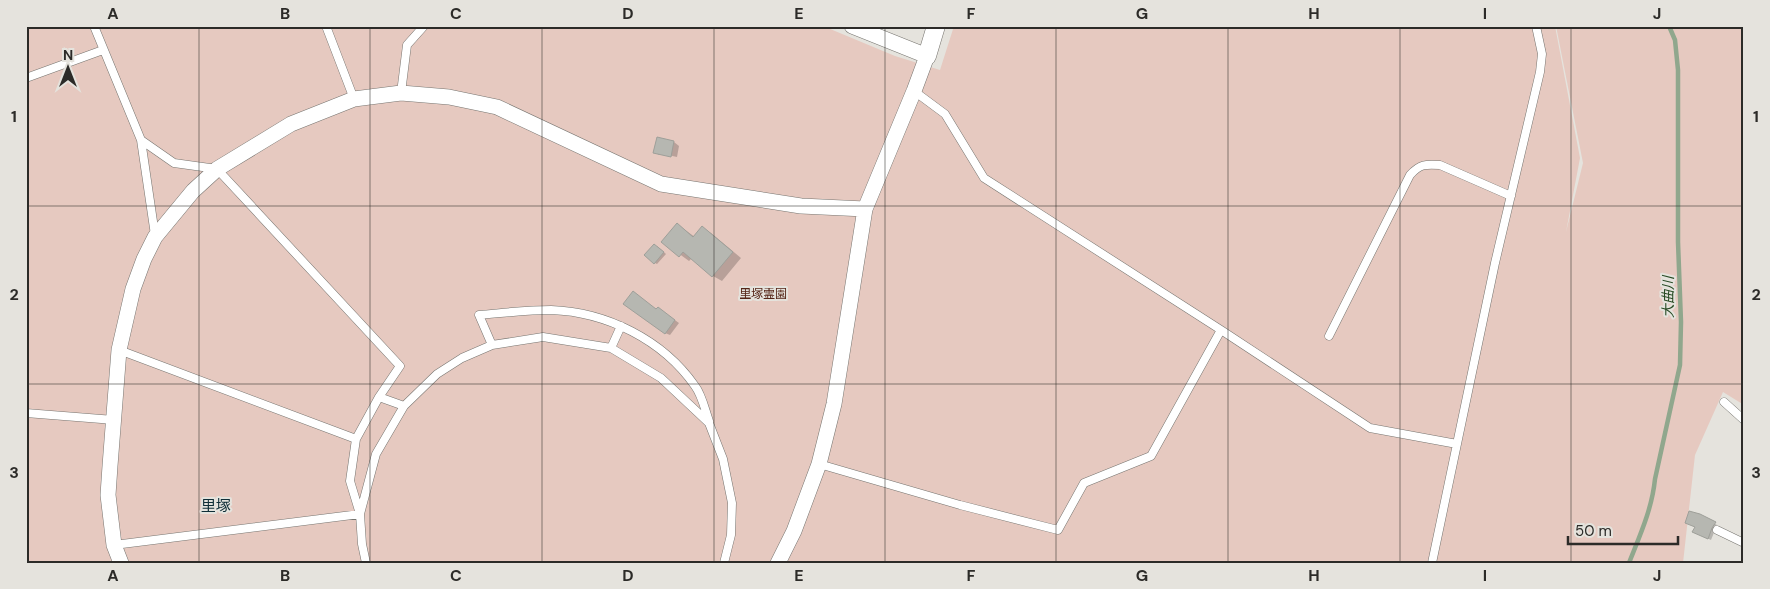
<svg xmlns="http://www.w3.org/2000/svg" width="1770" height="589" viewBox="0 0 1770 589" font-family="'DM Sans','Noto Sans JP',sans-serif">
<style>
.green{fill:#e6c9c0}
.shadow{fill:#0003}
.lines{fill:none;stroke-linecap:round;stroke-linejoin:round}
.stream{stroke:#90a78d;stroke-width:4.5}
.building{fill:#b6b7b1;stroke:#9e9f99}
.service-casing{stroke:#777570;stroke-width:9}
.minor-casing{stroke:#777570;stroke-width:16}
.tertiary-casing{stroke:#777570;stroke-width:19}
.service{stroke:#fff;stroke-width:8}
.minor{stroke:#fff;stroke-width:15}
.tertiary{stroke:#fff;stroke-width:18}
.grid{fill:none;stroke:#2c2b28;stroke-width:1;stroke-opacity:0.55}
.labels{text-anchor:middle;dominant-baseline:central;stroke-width:4;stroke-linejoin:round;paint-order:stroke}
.park-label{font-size:12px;fill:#552517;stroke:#e5e3dd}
.water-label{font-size:14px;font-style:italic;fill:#244821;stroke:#e5e3dd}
.quarter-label{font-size:15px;fill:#0f2e37;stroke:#e5e3dd}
.neatline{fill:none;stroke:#2c2b28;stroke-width:2}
.grid-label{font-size:16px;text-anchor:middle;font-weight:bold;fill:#2c2b28}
</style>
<rect width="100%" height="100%" fill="#e5e3dd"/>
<path class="green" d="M 26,26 L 823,26 L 895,56 L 940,70 L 954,26 L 1555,26 L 1580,158 L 1566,232 L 1583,163 L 1556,26 L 1744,26 L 1744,405 L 1723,392 L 1695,455 L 1683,563 L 26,563 Z"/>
<path class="shadow" d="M 674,142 L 679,146 L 677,157 L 659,153 L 659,155 L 655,152 Z
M 678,225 L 695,237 L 702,228 L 711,233 L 741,258 L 722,281 L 713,276 L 692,258 L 689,261 L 663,242 Z
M 657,246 L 666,254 L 657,264 L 655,263 Z
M 662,311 L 679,323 L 670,335 L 665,333 Z
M 1699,515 L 1717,525 L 1711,540 L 1696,533 Z"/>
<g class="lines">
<path class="stream" d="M 1629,563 C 1640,535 1652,509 1655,479 L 1680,365 L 1681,322 L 1678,242 L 1678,70 L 1675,40 L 1669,26"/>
</g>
<path class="building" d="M 657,137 L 674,141 L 671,157 L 653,153 Z
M 677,223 L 693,237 L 702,226 L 733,252 L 712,277 L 683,252 L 679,257 L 661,242 Z
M 654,244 L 664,252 L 654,264 L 644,255 Z
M 633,291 L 656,309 L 658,307 L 675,320 L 665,334 L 623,304 Z
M 1689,511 L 1700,514 L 1716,522 L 1712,528 L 1708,539 L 1692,532 L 1695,527 L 1685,523 Z"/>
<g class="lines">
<defs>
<path id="service" d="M 94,26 L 141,140 L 174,163 L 217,169 L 400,366 L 379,397 L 404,406
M 326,26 L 354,99
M 26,78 L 103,50
M 401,93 L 407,45 L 424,26
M 141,140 L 155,235
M 1221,330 L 1370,428 L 1457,444
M 1329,336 L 1410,175 C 1420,164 1425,164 1440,165 L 1511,196
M 492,345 L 479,315 C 503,313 527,310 551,310 C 607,312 663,340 695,386 C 702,395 705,410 709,421
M 611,348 L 621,326
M 119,350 L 356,439
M 1724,402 L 1744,420
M 26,413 L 114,420
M 819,464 L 960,505 L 1058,530 L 1084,483 L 1151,456 L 1221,330 L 984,178 L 945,114 L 914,91
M 1717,530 L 1744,543
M 114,545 L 360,514 L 350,481 L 356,439 L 379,397
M 366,563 L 362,544 L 360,514 L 376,454 L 404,406 L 437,374 L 462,358 L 492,345 L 543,337 L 611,348 L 661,378 L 709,423 L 723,459 L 732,503 L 731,535 L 724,563
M 1432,563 L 1495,263 L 1540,72 L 1542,54 L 1536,26"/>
<path id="minor" d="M 121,563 L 114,545 L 108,495 L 110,466 L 119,350 L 133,289 L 144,259 L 155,237 L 193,191 L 217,169 L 291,124 L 354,99 L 401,93 L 449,97 L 497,107 L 661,184 L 801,206 L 865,209
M 778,563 L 794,531 L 819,464 L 834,404 L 865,209 L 914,91 L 927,56 L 852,26"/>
<path id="tertiary" d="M 927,56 L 936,26"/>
</defs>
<use href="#service" class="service-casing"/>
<use href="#minor" class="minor-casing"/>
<use href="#tertiary" class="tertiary-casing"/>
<use href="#service" class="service"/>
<use href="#minor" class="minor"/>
<use href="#tertiary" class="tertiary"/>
</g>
<path class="grid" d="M 199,26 L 199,563M 370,26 L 370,563M 542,26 L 542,563M 714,26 L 714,563M 885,26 L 885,563M 1056,26 L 1056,563M 1228,26 L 1228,563M 1400,26 L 1400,563M 1571,26 L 1571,563M 26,206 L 1744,206M 26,384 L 1744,384"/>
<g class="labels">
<g class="park-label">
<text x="763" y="294">里塚霊園</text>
</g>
<g class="water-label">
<text transform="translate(1668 297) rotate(-90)">大曲川</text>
</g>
<g class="quarter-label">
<text x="216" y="506">里塚</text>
</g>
</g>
<rect width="1770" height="589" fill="none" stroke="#e5e3dd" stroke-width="55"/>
<g transform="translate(68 68)" stroke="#e5e3dd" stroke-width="4" paint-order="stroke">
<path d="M0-4L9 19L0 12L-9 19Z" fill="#2c2b28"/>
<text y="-8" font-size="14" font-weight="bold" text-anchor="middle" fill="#2c2b28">N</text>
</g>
<path d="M1568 536v8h110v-8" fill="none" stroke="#2c2b28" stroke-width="2.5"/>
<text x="1575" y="536" font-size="15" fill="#2c2b28" stroke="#e5e3dd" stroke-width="4" paint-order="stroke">50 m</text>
<rect x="28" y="28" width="1714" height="534" class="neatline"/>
<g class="grid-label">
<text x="113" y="19">A</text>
<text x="285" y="19">B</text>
<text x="456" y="19">C</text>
<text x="628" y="19">D</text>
<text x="799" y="19">E</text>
<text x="971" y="19">F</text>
<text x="1142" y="19">G</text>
<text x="1314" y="19">H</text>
<text x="1485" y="19">I</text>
<text x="1657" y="19">J</text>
<text x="14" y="122">1</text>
<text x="1756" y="122">1</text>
<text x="14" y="300">2</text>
<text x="1756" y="300">2</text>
<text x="14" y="478">3</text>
<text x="1756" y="478">3</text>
<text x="113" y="581">A</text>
<text x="285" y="581">B</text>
<text x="456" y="581">C</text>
<text x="628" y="581">D</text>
<text x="799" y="581">E</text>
<text x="971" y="581">F</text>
<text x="1142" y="581">G</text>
<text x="1314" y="581">H</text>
<text x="1485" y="581">I</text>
<text x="1657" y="581">J</text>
</g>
</svg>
